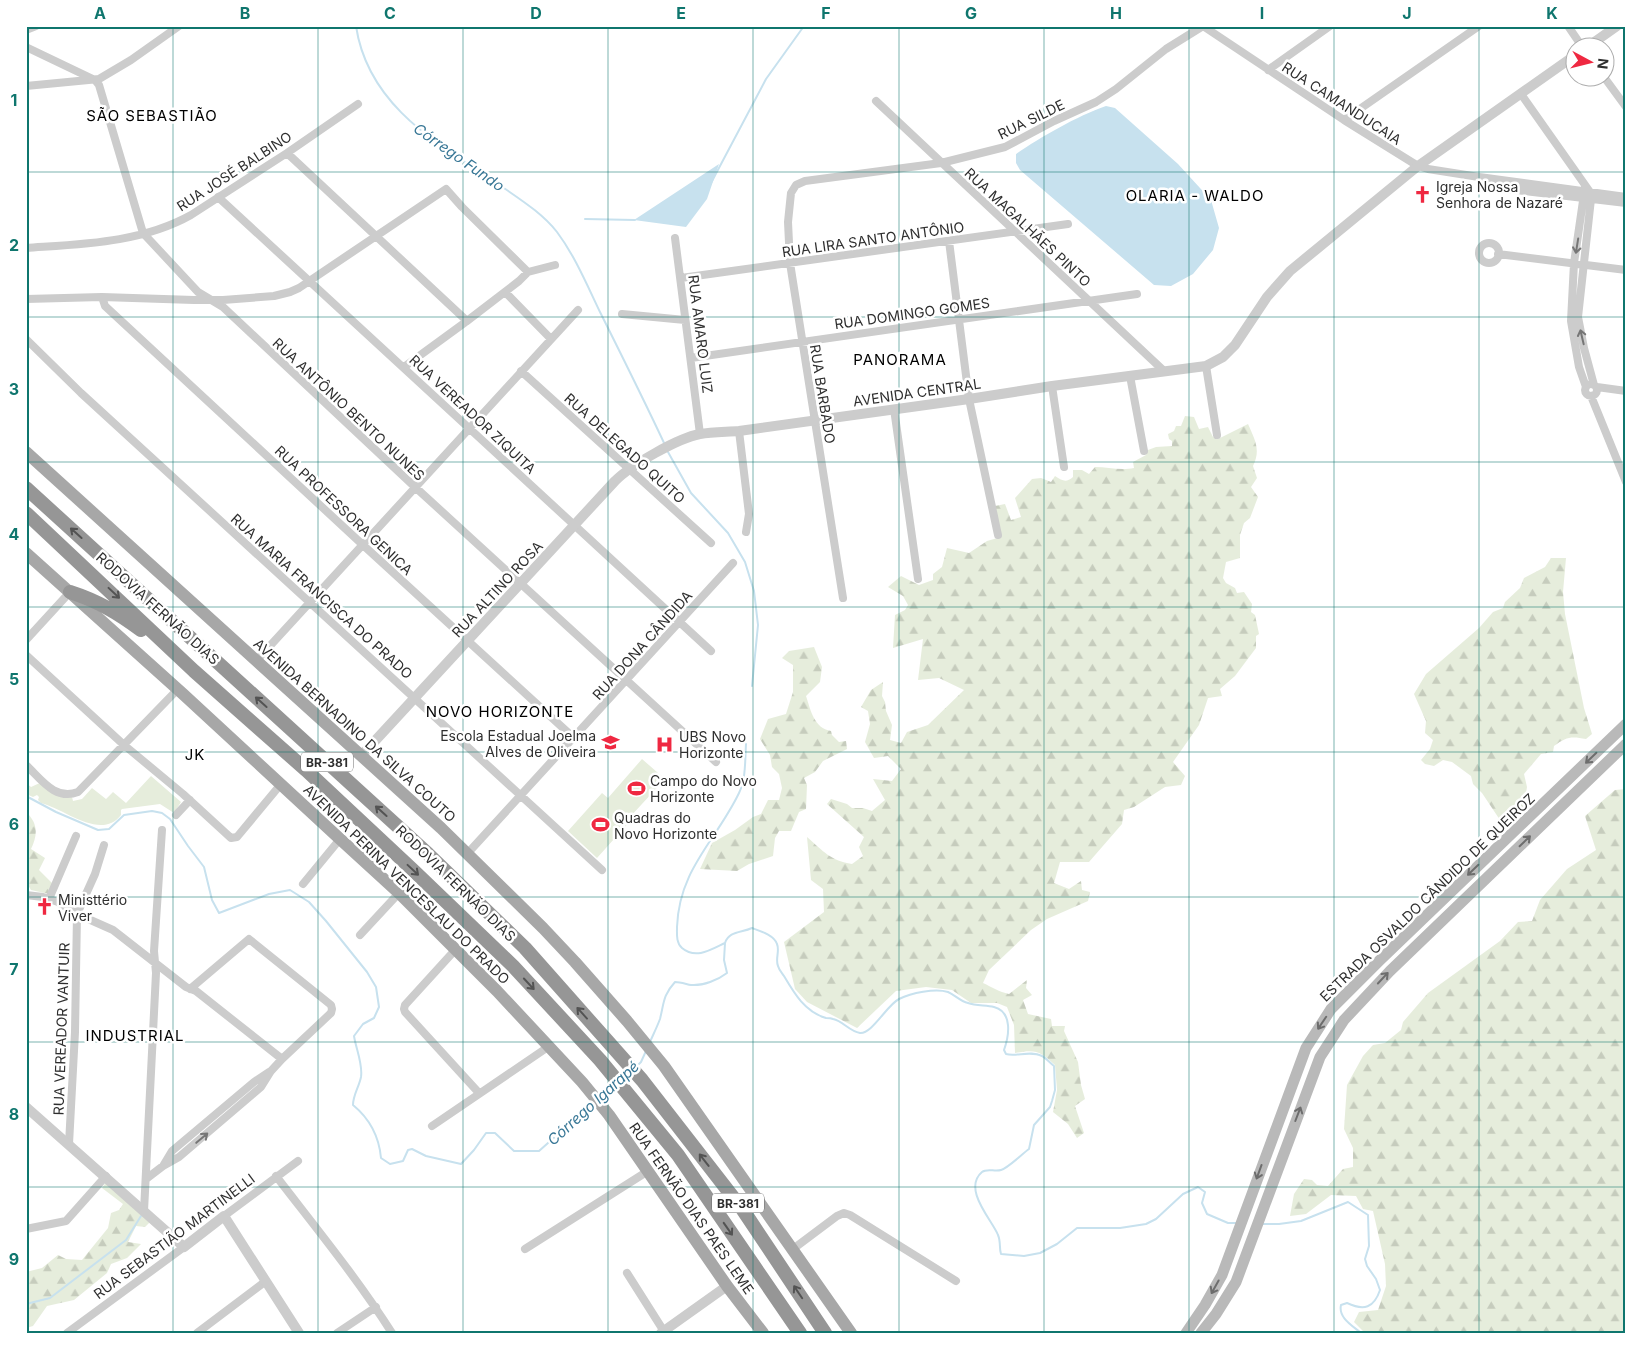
<svg xmlns="http://www.w3.org/2000/svg" width="1652" height="1359" viewBox="0 0 1652 1359" font-family="Inter,sans-serif">
<style>
.green{fill:#e6eddc}
.forest{fill:url(#forest-firs)}
.water{fill:#c7e1ee}
.lines{fill:none;stroke-linecap:round;stroke-linejoin:round}
.stream{stroke:#c7e1ee;stroke-width:2}
.minor{stroke:#ccc;stroke-width:8}
.tertiary{stroke:#ccc;stroke-width:10}
.secondary{stroke:#b9b9b9;stroke-width:11}
.primary{stroke:#a7a7a7;stroke-width:12}
.motorway{stroke:#969696;stroke-width:14}
.oneway{stroke:#767676}
.oneway2{stroke:#535353}
.oneway3{stroke:#6d6d6d}
.grid{fill:none;stroke:#0f766e;stroke-width:1;stroke-opacity:0.55}
.labels{text-anchor:middle;dominant-baseline:central;stroke-width:5;stroke-linejoin:round;paint-order:stroke}
.shield{fill:#fff;stroke:#6d6d6d;stroke-width:1}
.shield-label{font-size:12px;font-weight:bold;fill:#2f2f2f}
.street-label{font-size:14px;fill:#2f2f2f;stroke:#fff}
.poi-label{font-size:14px;fill:#2f2f2f;stroke:#fff;text-anchor:start}
.neighbourhood-label{font-size:15px;letter-spacing:1px;fill:#000;stroke:#fff}
.water-label{font-size:15px;font-style:italic;fill:#387796;stroke:#fff}
.neatline{fill:none;stroke:#0f766e;stroke-width:2}
.grid-label{font-size:16px;text-anchor:middle;font-weight:bold;fill:#0f766e}
</style>
<defs>
<pattern id="forest-firs" width="22" height="20" patternUnits="userSpaceOnUse" patternTransform="scale(1.25)"><rect width="22" height="20" fill="#e6eddc"/><path d="M5 1l3.5 6h-7zM16 11l3.5 6h-7z" fill="#c6ccbd"/></pattern>
</defs>
<rect width="100%" height="100%" fill="#fff"/>
<path class="green" d="M 642,759 L 665,779 L 630,817 L 632,819 L 597,858 L 568,831 L 602,793 L 608,798 Z
M 151,776 L 181,802 L 174,813 L 160,804 L 122,809 L 121,810 L 121,815 C 101,841 65,809 41,803 L 38,800 L 39,797 L 37,795 L 33,797 L 26,794 L 26,783 L 31,787 L 42,782 L 72,797 L 73,801 L 82,799 L 92,788 L 106,799 L 113,792 L 126,803 Z"/>
<path class="forest" d="M 1185,416 L 1194,417 L 1199,429 L 1208,427 L 1213,437 L 1218,439 L 1248,424 C 1255,440 1261,450 1253,466 L 1257,478 L 1251,487 L 1258,497 L 1250,518 L 1244,523 L 1240,535 L 1240,558 L 1226,562 L 1223,578 L 1226,583 L 1235,588 L 1237,593 L 1244,592 L 1252,604 L 1251,612 L 1255,615 L 1259,634 L 1256,636 L 1256,648 L 1235,676 L 1220,689 L 1222,696 L 1208,698 L 1199,725 L 1173,762 L 1185,776 L 1181,785 L 1165,787 L 1134,807 L 1124,810 L 1122,824 L 1089,862 L 1060,862 L 1054,883 L 1069,889 L 1081,881 L 1082,890 L 1090,892 L 1088,901 L 1047,919 L 1031,930 L 989,970 L 983,983 C 992,987 999,992 1009,994 L 1027,980 L 1026,988 L 1032,995 L 1023,1000 L 1028,1014 L 1051,1019 L 1052,1026 L 1065,1026 L 1064,1031 L 1078,1062 L 1081,1085 L 1085,1099 L 1075,1106 L 1084,1133 L 1077,1138 L 1068,1124 L 1053,1112 L 1057,1090 L 1055,1065 C 1040,1051 1036,1049 1015,1053 L 1014,1025 L 1007,1007 L 997,1003 L 971,1003 L 952,990 L 926,987 L 896,991 L 857,1028 L 807,1002 L 795,989 L 784,942 L 824,912 L 823,889 L 811,880 L 807,837 C 823,851 831,861 852,864 L 863,856 L 859,847 L 864,837 L 827,804 L 831,799 L 847,804 L 852,808 L 863,808 L 872,811 L 885,800 L 873,779 L 892,781 L 901,769 L 888,756 L 874,758 L 865,742 L 870,724 L 868,711 L 861,707 L 871,690 L 883,682 L 882,696 L 885,702 L 886,711 L 892,725 L 890,740 L 901,743 L 907,732 L 928,725 L 964,690 L 939,678 L 918,680 L 923,639 L 893,648 L 895,615 L 905,610 L 908,605 L 903,596 L 888,587 L 901,576 L 919,585 L 933,580 L 933,574 L 942,567 L 947,548 L 969,553 L 987,541 L 1001,537 L 995,506 L 1005,504 L 1011,520 L 1021,517 L 1015,498 L 1032,479 L 1041,478 L 1051,482 L 1055,476 C 1063,481 1066,483 1073,477 L 1073,470 L 1082,470 L 1089,474 L 1095,467 C 1108,467 1120,471 1134,468 L 1133,462 L 1146,455 L 1148,450 L 1156,447 L 1172,446 L 1172,441 L 1169,439 L 1168,434 L 1174,431 L 1176,426 L 1181,426 Z
M 1551,558 L 1566,558 L 1563,592 L 1565,614 L 1584,708 L 1592,734 L 1586,739 C 1571,736 1566,737 1554,746 L 1553,752 L 1541,754 L 1524,774 L 1527,787 L 1523,812 L 1506,829 L 1482,793 L 1473,784 L 1471,776 L 1452,762 L 1443,760 L 1434,766 L 1425,764 L 1421,760 L 1430,749 L 1433,740 L 1425,733 L 1426,721 L 1414,694 L 1426,674 L 1479,628 L 1493,612 L 1503,608 L 1505,602 L 1520,588 L 1524,578 L 1545,567 Z
M 814,647 L 822,667 L 820,682 L 806,696 C 811,711 814,728 831,731 L 832,735 L 839,742 L 846,741 L 847,749 L 823,761 L 815,772 L 804,778 L 807,785 L 806,809 L 799,812 L 791,831 L 779,831 L 775,838 L 773,856 L 749,864 L 737,871 L 700,869 L 712,843 L 735,830 L 753,817 L 761,814 L 768,800 L 779,800 L 782,788 L 779,774 L 772,767 L 770,755 L 760,739 L 768,719 L 786,714 L 793,692 L 793,665 L 782,658 L 789,651 Z
M 1626,789 L 1626,1333 L 1365,1333 L 1354,1322 L 1359,1312 L 1378,1310 L 1386,1286 L 1385,1264 L 1373,1211 L 1363,1209 L 1356,1196 L 1331,1195 L 1306,1214 L 1290,1216 L 1294,1194 L 1304,1179 L 1312,1180 L 1317,1185 L 1328,1186 L 1343,1169 L 1353,1167 L 1353,1148 L 1344,1129 L 1347,1085 L 1363,1056 L 1373,1045 L 1385,1043 L 1401,1030 L 1403,1022 L 1428,993 L 1500,941 L 1518,922 L 1532,921 L 1540,900 L 1567,869 L 1596,850 L 1585,816 L 1615,790 Z
M 26,812 C 38,823 38,835 31,849 L 45,858 L 39,870 L 52,883 L 49,894 L 31,890 L 26,882 Z
M 107,1181 L 152,1220 L 145,1227 L 136,1226 L 128,1242 L 141,1244 L 127,1258 L 111,1264 L 107,1273 L 74,1300 L 47,1306 L 33,1326 L 26,1328 L 26,1272 L 42,1268 L 58,1255 L 66,1259 L 82,1260 L 108,1228 L 111,1213 L 119,1210 L 123,1204 L 102,1188 Z"/>
<path class="water" d="M 1106,106 L 1115,108 L 1178,164 L 1211,200 L 1219,228 L 1213,250 L 1193,274 L 1171,286 L 1154,285 L 1020,170 L 1016,163 L 1016,154 C 1041,137 1077,116 1106,106 Z
M 719,164 L 707,199 L 686,227 L 634,220 Z"/>
<g class="lines">
<path class="stream" d="M 356,26 C 368,107 440,145 501,186 C 521,200 542,213 557,232 C 575,256 587,285 600,312 C 622,356 644,400 665,445
M 711,183 L 766,79 L 804,26
M 585,219 L 635,220
M 668,452 L 691,493 L 728,533 L 745,562 L 754,591 L 758,625 L 752,686
M 746,744 C 745,760 746,779 739,793 C 716,841 679,869 677,927 C 677,934 676,943 682,948 C 696,960 712,949 725,943 C 729,931 741,933 752,928 C 760,931 774,935 777,944 C 780,951 775,959 778,966 C 779,970 782,973 784,976 C 794,993 805,1012 826,1018 C 828,1018 831,1018 833,1019 C 843,1021 849,1031 860,1033 C 872,1034 887,1005 899,999 C 911,993 935,988 948,992 C 955,995 960,1001 968,1003 C 976,1006 986,1005 994,1007 C 1013,1012 1009,1036 1004,1050 L 1006,1054 C 1017,1057 1030,1050 1042,1056 C 1046,1058 1050,1063 1054,1066 L 1055,1090 L 1052,1101 L 1050,1107 L 1034,1125 L 1029,1149 C 1022,1154 1008,1168 1001,1170 C 995,1172 987,1168 982,1172 C 962,1189 992,1220 998,1235 C 1001,1242 999,1248 1001,1254 L 1024,1256 L 1040,1253 L 1057,1244 L 1077,1228 L 1120,1228 L 1146,1224 L 1156,1219 L 1183,1194 L 1198,1187 L 1205,1192 L 1202,1203 L 1207,1214 L 1228,1223 L 1236,1223
M 26,796 L 56,812 L 98,830 L 109,829 L 124,815 L 152,811 L 162,813 L 170,819 L 188,846 L 204,867 L 212,900 L 219,913 L 269,894 L 290,890 L 309,902 L 326,921 L 367,972 L 376,987 L 379,1007 L 374,1018 L 363,1024 L 354,1036 C 356,1049 363,1064 361,1077 C 359,1087 353,1095 353,1105 C 370,1119 379,1136 381,1158 L 390,1164 L 403,1161 L 408,1150 L 412,1149 L 426,1156 L 461,1164 L 474,1150 L 486,1133 L 495,1133 L 514,1151 L 539,1151 L 593,1103
M 650,1042 C 653,1035 657,1027 660,1019 C 664,1003 663,995 675,982 C 680,982 686,984 691,985 C 703,986 718,980 727,973 L 724,960 L 725,943
M 637,1066 L 641,1062 L 646,1051
M 621,1079 L 629,1072
M 600,1097 L 614,1085
M 1263,1224 L 1279,1224 L 1301,1221 L 1348,1202 L 1368,1215 L 1369,1246 L 1365,1259 L 1367,1266 L 1376,1279 L 1380,1290 C 1374,1308 1364,1311 1347,1303 L 1341,1305 C 1338,1318 1353,1326 1361,1333
M 26,1304 L 50,1298 L 126,1240 L 141,1216"/>
<path class="minor" d="M 1203,26 L 1344,120 L 1418,166 L 1428,169 L 1479,177 L 1626,197
M 1568,26 L 1583,48
M 26,30 L 36,26
M 26,47 L 95,80 L 99,85 L 143,233 L 198,292 L 223,307 L 415,487 L 716,762
M 1268,70 L 1330,26
M 1604,77 L 1626,107
M 26,86 L 99,79 L 131,60 L 179,26
M 1521,94 L 1590,192 L 1591,199 L 1578,317 L 1584,348 L 1594,385
M 876,101 L 1164,371
M 1344,120 L 1479,26
M 287,153 L 467,321
M 1479,177 L 1483,183 L 1490,187 L 1626,203
M 1585,187 L 1574,263 L 1571,321 L 1579,367 L 1586,387
M 218,197 L 711,651
M 675,238 L 700,434
M 949,241 L 969,399 L 998,535
M1479 253a10 10 0 1 1 20 0a10 10 0 1 1-20 0Z
M 26,248 C 82,244 141,243 191,215 L 287,153 L 358,104
M 1498,254 L 1626,270
M 681,278 L 1068,224
M 505,292 L 551,339
M 102,297 L 105,306 L 363,545 L 574,738
M 26,299 L 102,297 L 194,300 L 223,300 L 274,296 L 290,292 L 299,288 L 446,189 L 462,207 L 528,272
M 622,314 L 685,320
M 26,339 L 81,393 L 602,870
M 691,358 L 1137,294
M 1206,366 L 1217,435
M 404,367 L 467,321 L 519,281 L 528,272 L 555,265
M 521,371 L 711,543
M 1130,376 L 1144,451
M1585 390a6 6 0 1 1 12 0a6 6 0 1 1-12 0Z
M 1052,386 L 1064,467
M 1597,387 L 1626,391
M 1591,396 L 1626,482
M 894,409 L 918,579
M 739,431 L 749,514 L 746,532
M 843,598 L 790,263 L 788,222 L 791,193 L 796,185 L 805,181 L 941,163 L 1005,147 L 1054,121 L 1096,102 L 1116,89 L 1166,49 L 1203,26
M 26,640 L 70,592
M 26,655 L 124,745 L 183,794 L 231,838 L 237,837 L 281,784
M 257,660 L 578,310
M 26,765 C 41,779 55,801 78,792 L 178,689
M 176,815 L 190,800
M 467,854 L 733,563
M 303,884 L 340,839
M 26,895 L 43,897 L 58,902 L 77,914 L 113,930 L 186,987 L 196,991 L 282,1059
M 49,899 L 76,836
M 360,935 L 399,893
M 456,949 L 405,1005 L 404,1009 L 405,1012 L 479,1093
M 432,1126 L 548,1047
M 69,1144 L 75,1032 L 77,914 L 95,874 L 104,845
M 163,1166 L 172,1151 L 254,1082 L 269,1072
M 276,1176 C 316,1228 357,1278 392,1333
M 146,1179 L 163,1166 L 179,1157 L 261,1087 L 271,1071 L 282,1059 L 331,1013 L 332,1009 L 331,1005 L 249,939 L 190,989
M 144,1211 L 156,973 L 154,951 L 162,830
M 224,1216 L 298,1161
M 26,1229 L 66,1221 L 106,1176
M 525,1249 L 648,1171
M 793,1249 L 837,1216 L 844,1213 L 850,1215 L 956,1281
M 627,1273 L 665,1333
M 67,1333 L 184,1247
M 197,1333 L 266,1281
M 337,1333 L 376,1307"/>
<path class="tertiary" d="M 1586,48 L 1617,26
M 361,756 L 615,481 C 631,465 678,438 700,434 C 712,432 726,432 739,431 L 969,399 L 1052,386 L 1206,366 L 1223,357 L 1235,345 L 1267,297 L 1290,271 L 1418,166 L 1574,56
M 26,1107 L 184,1247 L 224,1216 L 299,1333
M 661,1333 L 727,1286"/>
<path class="secondary" d="M 1186,1333 L 1205,1305 L 1222,1275 L 1306,1048 L 1331,1009 L 1379,961 L 1626,724
M 1201,1333 L 1216,1314 L 1236,1282 L 1320,1057 L 1344,1020 L 1390,971 L 1626,744"/>
<path class="primary" d="M 26,452 L 441,828 L 543,928 L 575,962 L 627,1021 L 664,1066 L 851,1333
M 26,553 L 183,694 L 340,839 L 399,893 L 497,991 L 582,1082 L 609,1115 L 727,1286 L 763,1333"/>
<path class="motorway" d="M 26,488 L 428,854 L 525,948 L 642,1080 L 743,1210 L 825,1333
M 26,513 L 194,671 L 306,770 L 414,871 L 513,966 L 600,1060 L 678,1155 L 800,1333
M 70,592 C 98,601 118,613 141,630"/>
</g>
<defs><path id="oneway-shaft" d="M-6 0H5M1.5-3L5.5 0L1.5 3" fill="none" stroke-width="1.6" stroke-linecap="round" stroke-linejoin="round" transform="scale(1.25)"/></defs>
<g class="oneway">
<use href="#oneway-shaft" transform="translate(1577 246) rotate(99)"/>
<use href="#oneway-shaft" transform="translate(1582 337) rotate(-103)"/>
<use href="#oneway-shaft" transform="translate(202 1138) rotate(-40)"/>
</g>
<g class="oneway2">
<use href="#oneway-shaft" transform="translate(76 533) rotate(-138)"/>
<use href="#oneway-shaft" transform="translate(114 593) rotate(43)"/>
<use href="#oneway-shaft" transform="translate(261 702) rotate(-138)"/>
<use href="#oneway-shaft" transform="translate(381 811) rotate(-138)"/>
<use href="#oneway-shaft" transform="translate(413 870) rotate(43)"/>
<use href="#oneway-shaft" transform="translate(529 984) rotate(47)"/>
<use href="#oneway-shaft" transform="translate(582 1013) rotate(-132)"/>
<use href="#oneway-shaft" transform="translate(704 1160) rotate(-128)"/>
<use href="#oneway-shaft" transform="translate(728 1229) rotate(55)"/>
<use href="#oneway-shaft" transform="translate(798 1292) rotate(-124)"/>
</g>
<g class="oneway3">
<use href="#oneway-shaft" transform="translate(1591 758) rotate(136)"/>
<use href="#oneway-shaft" transform="translate(1525 841) rotate(-44)"/>
<use href="#oneway-shaft" transform="translate(1473 870) rotate(136)"/>
<use href="#oneway-shaft" transform="translate(1383 978) rotate(-47)"/>
<use href="#oneway-shaft" transform="translate(1322 1023) rotate(124)"/>
<use href="#oneway-shaft" transform="translate(1298 1114) rotate(-69)"/>
<use href="#oneway-shaft" transform="translate(1259 1172) rotate(110)"/>
<use href="#oneway-shaft" transform="translate(1215 1287) rotate(119)"/>
</g>
<path class="grid" d="M 173,26 L 173,1333M 318,26 L 318,1333M 463,26 L 463,1333M 608,26 L 608,1333M 753,26 L 753,1333M 899,26 L 899,1333M 1044,26 L 1044,1333M 1189,26 L 1189,1333M 1334,26 L 1334,1333M 1479,26 L 1479,1333M 26,172 L 1626,172M 26,317 L 1626,317M 26,462 L 1626,462M 26,607 L 1626,607M 26,752 L 1626,752M 26,897 L 1626,897M 26,1042 L 1626,1042M 26,1187 L 1626,1187"/>
<defs>
<symbol id="church-bare" viewBox="-9 -9 18 18"><path d="M-1.2-6h2.4v3.5h3.3v2.4h-3.3V6h-2.4V-.1h-3.3v-2.4h3.3Z" fill="#ef2841" stroke="#fff" stroke-width="2.5" paint-order="stroke"/></symbol>
<symbol id="school-bare" viewBox="-9 -9 18 18"><path d="M0-5L7-2L0 1L-7-2ZM-4 1L0 2.5L4 1V4Q0 6-4 4Z" fill="#ef2841" stroke="#fff" stroke-width="2.5" paint-order="stroke"/></symbol>
<symbol id="hospital-bare" viewBox="-9 -9 18 18"><path d="M-5-5h3v3.5h4V-5h3V5h-3V1.5h-4V5h-3Z" fill="#ef2841" stroke="#fff" stroke-width="2.5" paint-order="stroke"/></symbol>
<symbol id="stadium-bare" viewBox="-9 -9 18 18"><path d="M0-5a6.5 5 0 1 0 0 10a6.5 5 0 1 0 0-10ZM-3.5-1.8h7v3.6h-7Z" fill="#ef2841" stroke="#fff" stroke-width="2.5" paint-order="stroke"/></symbol>
</defs>
<g fill-rule="evenodd">
<use href="#church-bare" x="1410" y="182" width="25" height="25"/>
<use href="#school-bare" x="598" y="730" width="25" height="25"/>
<use href="#hospital-bare" x="652" y="732" width="25" height="25"/>
<use href="#stadium-bare" x="624" y="776" width="25" height="25"/>
<use href="#stadium-bare" x="588" y="812" width="25" height="25"/>
<use href="#church-bare" x="32" y="894" width="25" height="25"/>
</g>
<g class="labels">
<g class="shield">
<rect x="301" y="752.5" width="52" height="19" rx="4"/>
<rect x="712" y="1193.5" width="52" height="19" rx="4"/>
</g>
<g class="shield-label">
<text x="327" y="762">BR-381</text>
<text x="738" y="1203">BR-381</text>
</g>
<g class="street-label">
<text transform="translate(1342 103) rotate(33)">RUA CAMANDUCAIA</text>
<text transform="translate(1031 119) rotate(-26)">RUA SILDE</text>
<text transform="translate(234 171) rotate(-33)">RUA JOSÉ BALBINO</text>
<text transform="translate(1028 227) rotate(43)">RUA MAGALHÃES PINTO</text>
<text transform="translate(873 239) rotate(-8)">RUA LIRA SANTO ANTÔNIO</text>
<text transform="translate(912 313) rotate(-8)">RUA DOMINGO GOMES</text>
<text transform="translate(701 334) rotate(83)">RUA AMARO LUIZ</text>
<text transform="translate(917 392) rotate(-8)">AVENIDA CENTRAL</text>
<text transform="translate(823 394) rotate(81)">RUA BARBADO</text>
<text transform="translate(349 409) rotate(43)">RUA ANTÔNIO BENTO NUNES</text>
<text transform="translate(473 414) rotate(43)">RUA VEREADOR ZIQUITA</text>
<text transform="translate(625 448) rotate(42)">RUA DELEGADO QUITO</text>
<text transform="translate(344 510) rotate(43)">RUA PROFESSORA GENICA</text>
<text transform="translate(497 589) rotate(-47)">RUA ALTINO ROSA</text>
<text transform="translate(322 596) rotate(42)">RUA MARIA FRANCISCA DO PRADO</text>
<text transform="translate(158 608) rotate(42)">RODOVIA FERNÃO DIAS</text>
<text transform="translate(642 645) rotate(-48)">RUA DONA CÂNDIDA</text>
<text transform="translate(355 730) rotate(42)">AVENIDA BERNADINO DA SILVA COUTO</text>
<text transform="translate(456 883) rotate(44)">RODOVIA FERNÃO DIAS</text>
<text transform="translate(407 884) rotate(44)">AVENIDA PERINA VENCESLAU DO PRADO</text>
<text transform="translate(1427 897) rotate(-44)">ESTRADA OSVALDO CÂNDIDO DE QUEIROZ</text>
<text transform="translate(61 1029) rotate(-88)">RUA VEREADOR VANTUIR</text>
<text transform="translate(692 1208) rotate(55)">RUA FERNÃO DIAS PAES LEME</text>
<text transform="translate(174 1236) rotate(-37)">RUA SEBASTIÃO MARTINELLI</text>
</g>
<g class="poi-label">
<text x="1436" y="186">Igreja Nossa<tspan x="1436" dy="16">Senhora de Nazaré</tspan></text>
<text x="596" y="735" text-anchor="end">Escola Estadual Joelma<tspan x="596" dy="16">Alves de Oliveira</tspan></text>
<text x="679" y="736">UBS Novo<tspan x="679" dy="16">Horizonte</tspan></text>
<text x="650" y="780">Campo do Novo<tspan x="650" dy="16">Horizonte</tspan></text>
<text x="614" y="817">Quadras do<tspan x="614" dy="16">Novo Horizonte</tspan></text>
<text x="58" y="899">Ministtério<tspan x="58" dy="16">Viver</tspan></text>
</g>
<g class="neighbourhood-label">
<text x="152" y="115">SÃO SEBASTIÃO</text>
<text x="1195" y="195">OLARIA - WALDO</text>
<text x="900" y="359">PANORAMA</text>
<text x="500" y="711">NOVO HORIZONTE</text>
<text x="195" y="754">JK</text>
<text x="135" y="1035">INDUSTRIAL</text>
</g>
<g class="water-label">
<text transform="translate(459 157) rotate(35)">Córrego Fundo</text>
<text transform="translate(593 1103) rotate(-42)">Córrego Igarapé</text>
</g>
</g>
<rect width="1652" height="1359" fill="none" stroke="#ffffff" stroke-width="55"/>
<g transform="translate(1590 62) rotate(97)"><circle r="24" fill="#ffffff" stroke="#acacac"/>
<path d="M0-4L9 19L0 12L-9 19Z" fill="#ef2841"/>
<text y="-8" font-size="14" font-weight="bold" text-anchor="middle" fill="#2f2f2f">N</text>
</g>
<rect x="28" y="28" width="1596" height="1304" class="neatline"/>
<g class="grid-label">
<text x="100" y="19">A</text>
<text x="245" y="19">B</text>
<text x="390" y="19">C</text>
<text x="536" y="19">D</text>
<text x="681" y="19">E</text>
<text x="826" y="19">F</text>
<text x="971" y="19">G</text>
<text x="1116" y="19">H</text>
<text x="1262" y="19">I</text>
<text x="1407" y="19">J</text>
<text x="1552" y="19">K</text>
<text x="14" y="106">1</text>
<text x="14" y="251">2</text>
<text x="14" y="395">3</text>
<text x="14" y="540">4</text>
<text x="14" y="685">5</text>
<text x="14" y="830">6</text>
<text x="14" y="975">7</text>
<text x="14" y="1120">8</text>
<text x="14" y="1265">9</text>
</g>
</svg>
